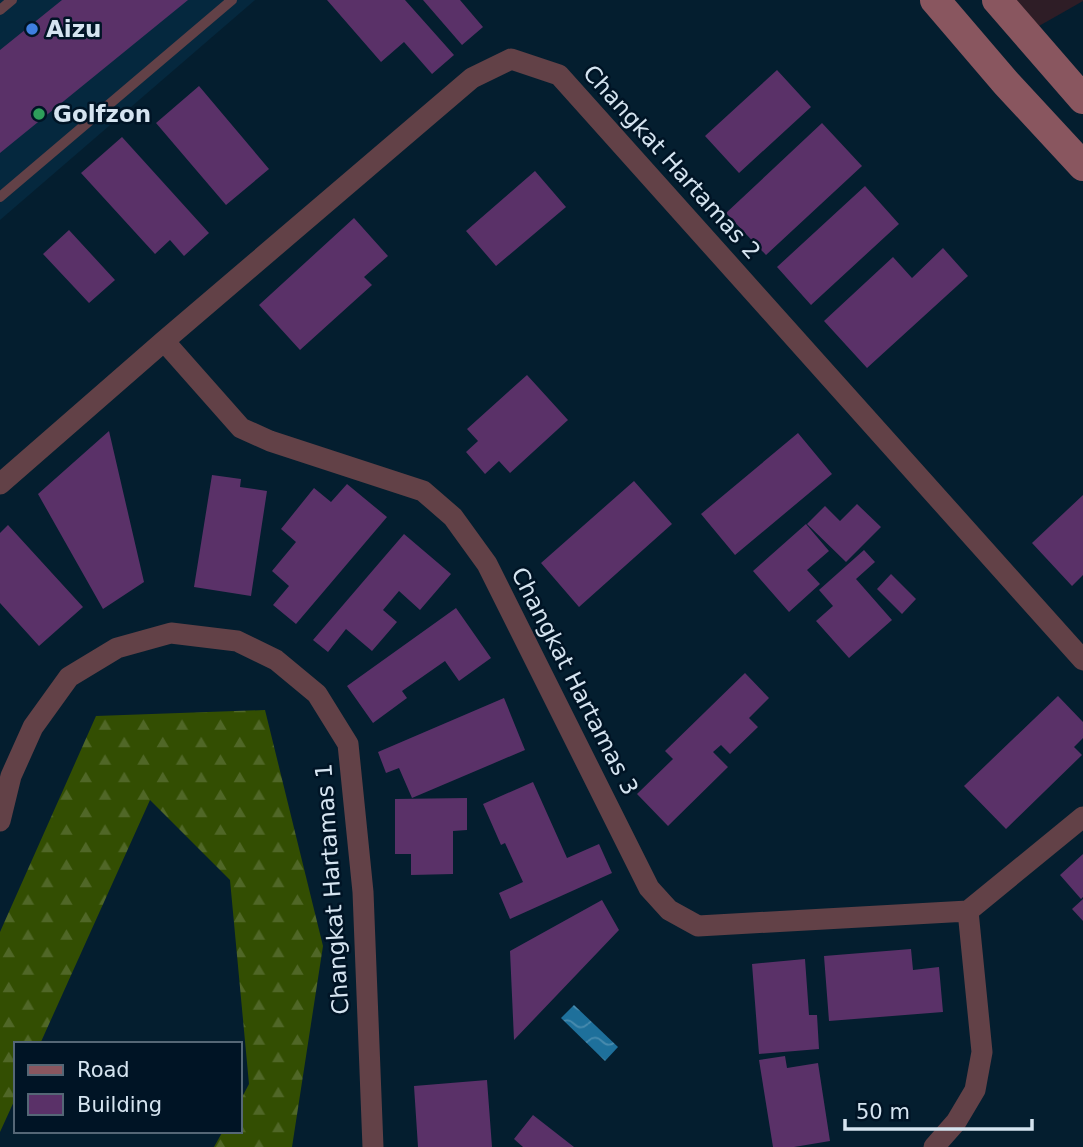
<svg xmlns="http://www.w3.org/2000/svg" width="1083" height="1147" viewBox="0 0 1083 1147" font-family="'DejaVu Sans',sans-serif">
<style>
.built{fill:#05283e}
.education{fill:#2e1d26}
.forest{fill:url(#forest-firs)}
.water{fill:url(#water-waves)}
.building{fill:#5a3168}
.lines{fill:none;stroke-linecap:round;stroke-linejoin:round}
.lane{stroke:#624147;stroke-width:10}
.street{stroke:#624147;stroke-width:21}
.secondary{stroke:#89565f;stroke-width:30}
.shop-dot{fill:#3f7fe0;stroke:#001425;stroke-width:2.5}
.leisure-dot{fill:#2e9e5b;stroke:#001425;stroke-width:2.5}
.labels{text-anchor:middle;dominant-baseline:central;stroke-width:5;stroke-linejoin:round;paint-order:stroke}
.poi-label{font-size:23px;font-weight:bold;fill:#d5e4f0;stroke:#001425;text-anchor:start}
.street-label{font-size:23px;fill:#d5e4f0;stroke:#001425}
</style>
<defs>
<pattern id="forest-firs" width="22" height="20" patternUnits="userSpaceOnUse" patternTransform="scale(1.75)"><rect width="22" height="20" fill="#334e02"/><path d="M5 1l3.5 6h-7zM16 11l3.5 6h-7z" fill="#506727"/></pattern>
<pattern id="water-waves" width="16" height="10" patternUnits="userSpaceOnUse" patternTransform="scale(1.75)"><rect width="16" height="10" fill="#1e709b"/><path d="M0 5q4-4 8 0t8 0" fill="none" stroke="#488bae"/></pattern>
</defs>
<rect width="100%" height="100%" fill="#041e2f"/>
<path class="built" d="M 0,0 L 255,0 L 0,220 Z"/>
<path class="education" d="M 1016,0 L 1083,0 L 1083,1 L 1039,26 Z"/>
<path class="forest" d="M 265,710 L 323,946 L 292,1147 L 214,1147 L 223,1131 L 240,1131 L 240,1101 L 249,1084 L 230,880 L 150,800 L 40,1044 L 16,1044 L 16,1097 L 0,1132 L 0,932 L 96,716 Z"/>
<path class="water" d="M 574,1005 L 618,1047 L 605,1061 L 561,1018 Z"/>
<path class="building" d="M 62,0 L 188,0 L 0,153 L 0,50 Z
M 327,0 L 405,0 L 454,55 L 432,74 L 404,42 L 381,62 Z
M 423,0 L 460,0 L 483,27 L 462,45 Z
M 777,70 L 811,107 L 739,173 L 705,136 Z
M 199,86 L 269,169 L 226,205 L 156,123 Z
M 822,123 L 862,166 L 766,255 L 726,213 Z
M 122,137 L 209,233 L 184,256 L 170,240 L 155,254 L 81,173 Z
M 535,171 L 566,207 L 496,266 L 466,231 Z
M 865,186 L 899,224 L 811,305 L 777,267 Z
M 354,218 L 388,256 L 364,277 L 372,285 L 300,350 L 259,305 Z
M 69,230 L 115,280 L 89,303 L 43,254 Z
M 943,248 L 968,276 L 867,368 L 824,321 L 893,257 L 912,278 Z
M 527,375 L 568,420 L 510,473 L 499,461 L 485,474 L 466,452 L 478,441 L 467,429 Z
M 109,431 L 144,582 L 103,609 L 38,494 Z
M 798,433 L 832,474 L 735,555 L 701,514 Z
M 212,475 L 241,479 L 240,487 L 267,491 L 251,596 L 194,587 Z
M 634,481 L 672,524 L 579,607 L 541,563 Z
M 347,484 L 387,517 L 296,624 L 273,605 L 289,586 L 272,571 L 296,542 L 281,529 L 314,488 L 331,502 Z
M 1083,495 L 1083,575 L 1072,586 L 1032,543 Z
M 857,504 L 881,527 L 846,562 L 807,524 L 825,506 L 840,521 Z
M 806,524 L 829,551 L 807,570 L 820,584 L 789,612 L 753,571 Z
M 8,525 L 83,607 L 39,646 L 0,603 L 0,533 Z
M 404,534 L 451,574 L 420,610 L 399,591 L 383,610 L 397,622 L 372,651 L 346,629 L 328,652 L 313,640 Z
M 864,550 L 875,562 L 856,579 L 892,620 L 849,658 L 816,621 L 833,606 L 819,590 Z
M 891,574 L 916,599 L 902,614 L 877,589 Z
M 456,608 L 491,658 L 459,681 L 445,661 L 402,691 L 407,698 L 373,723 L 347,686 Z
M 745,673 L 769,698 L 749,718 L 758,727 L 730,754 L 721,745 L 713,752 L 728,767 L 668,826 L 637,794 L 673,759 L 665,751 Z
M 1058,696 L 1083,722 L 1083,738 L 1074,747 L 1082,755 L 1006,829 L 964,786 Z
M 504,698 L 525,750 L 412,798 L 399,768 L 386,773 L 378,752 Z
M 533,782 L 567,858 L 599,844 L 612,873 L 510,919 L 499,893 L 523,882 L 505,843 L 501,845 L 483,804 Z
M 467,798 L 467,830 L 453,831 L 453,874 L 411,875 L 411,854 L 395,854 L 395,799 Z
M 1083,854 L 1083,897 L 1081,899 L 1060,875 Z
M 1083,899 L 1083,921 L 1072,909 Z
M 602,900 L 619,930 L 514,1040 L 510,951 Z
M 911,949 L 913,970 L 939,967 L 943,1012 L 829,1021 L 824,956 Z
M 805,959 L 809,1015 L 817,1015 L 819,1049 L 759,1054 L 752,964 Z
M 785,1056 L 787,1068 L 818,1063 L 830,1141 L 794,1147 L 773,1147 L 759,1060 Z
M 487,1080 L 492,1147 L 418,1147 L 414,1086 Z
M 533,1115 L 574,1147 L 523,1147 L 514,1139 Z"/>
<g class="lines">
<path class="lane" d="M 0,10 L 12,0
M 0,197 L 232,0"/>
<path class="street" d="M 164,341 L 241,428 L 270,441 L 423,491 L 453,517 L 487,564 L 649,888 L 669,910 L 698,926 L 968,911
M 0,484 L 164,341 L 472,78 L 511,59 L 559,75 L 1083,660
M 0,821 L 11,776 L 33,727 L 69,677 L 117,648 L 171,633 L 237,641 L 276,660 L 317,694 L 348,744 L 363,892 L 373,1147
M 934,1147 L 956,1122 L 975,1090 L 982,1052 L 968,911 L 1083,817"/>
<path class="secondary" d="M 935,0 L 1006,83 L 1083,166
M 997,0 L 1083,99"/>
</g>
<circle class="shop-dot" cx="32" cy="29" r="7"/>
<circle class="leisure-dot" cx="39" cy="114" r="7"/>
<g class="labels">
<g class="poi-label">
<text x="46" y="29">Aizu</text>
<text x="53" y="114">Golfzon</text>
</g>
<g class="street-label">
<text transform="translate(672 162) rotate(48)">Changkat Hartamas 2</text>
<text transform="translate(575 681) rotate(63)">Changkat Hartamas 3</text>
<text transform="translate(332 889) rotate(-94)">Changkat Hartamas 1</text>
</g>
</g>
<rect x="14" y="1042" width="228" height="91" fill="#001425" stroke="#556776" stroke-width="2"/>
<rect x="28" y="1065" width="35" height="10" fill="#89565f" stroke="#556776" stroke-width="2"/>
<text x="77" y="1077" font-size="21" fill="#d5e4f0">Road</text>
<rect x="28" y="1094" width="35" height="21" fill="#5a3168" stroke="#556776" stroke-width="2"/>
<text x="77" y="1112" font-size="21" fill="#d5e4f0">Building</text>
<path d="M845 1119v10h187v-10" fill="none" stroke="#d5e4f0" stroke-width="3.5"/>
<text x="856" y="1119" font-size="21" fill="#d5e4f0" stroke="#001425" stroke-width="5" paint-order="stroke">50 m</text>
</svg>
